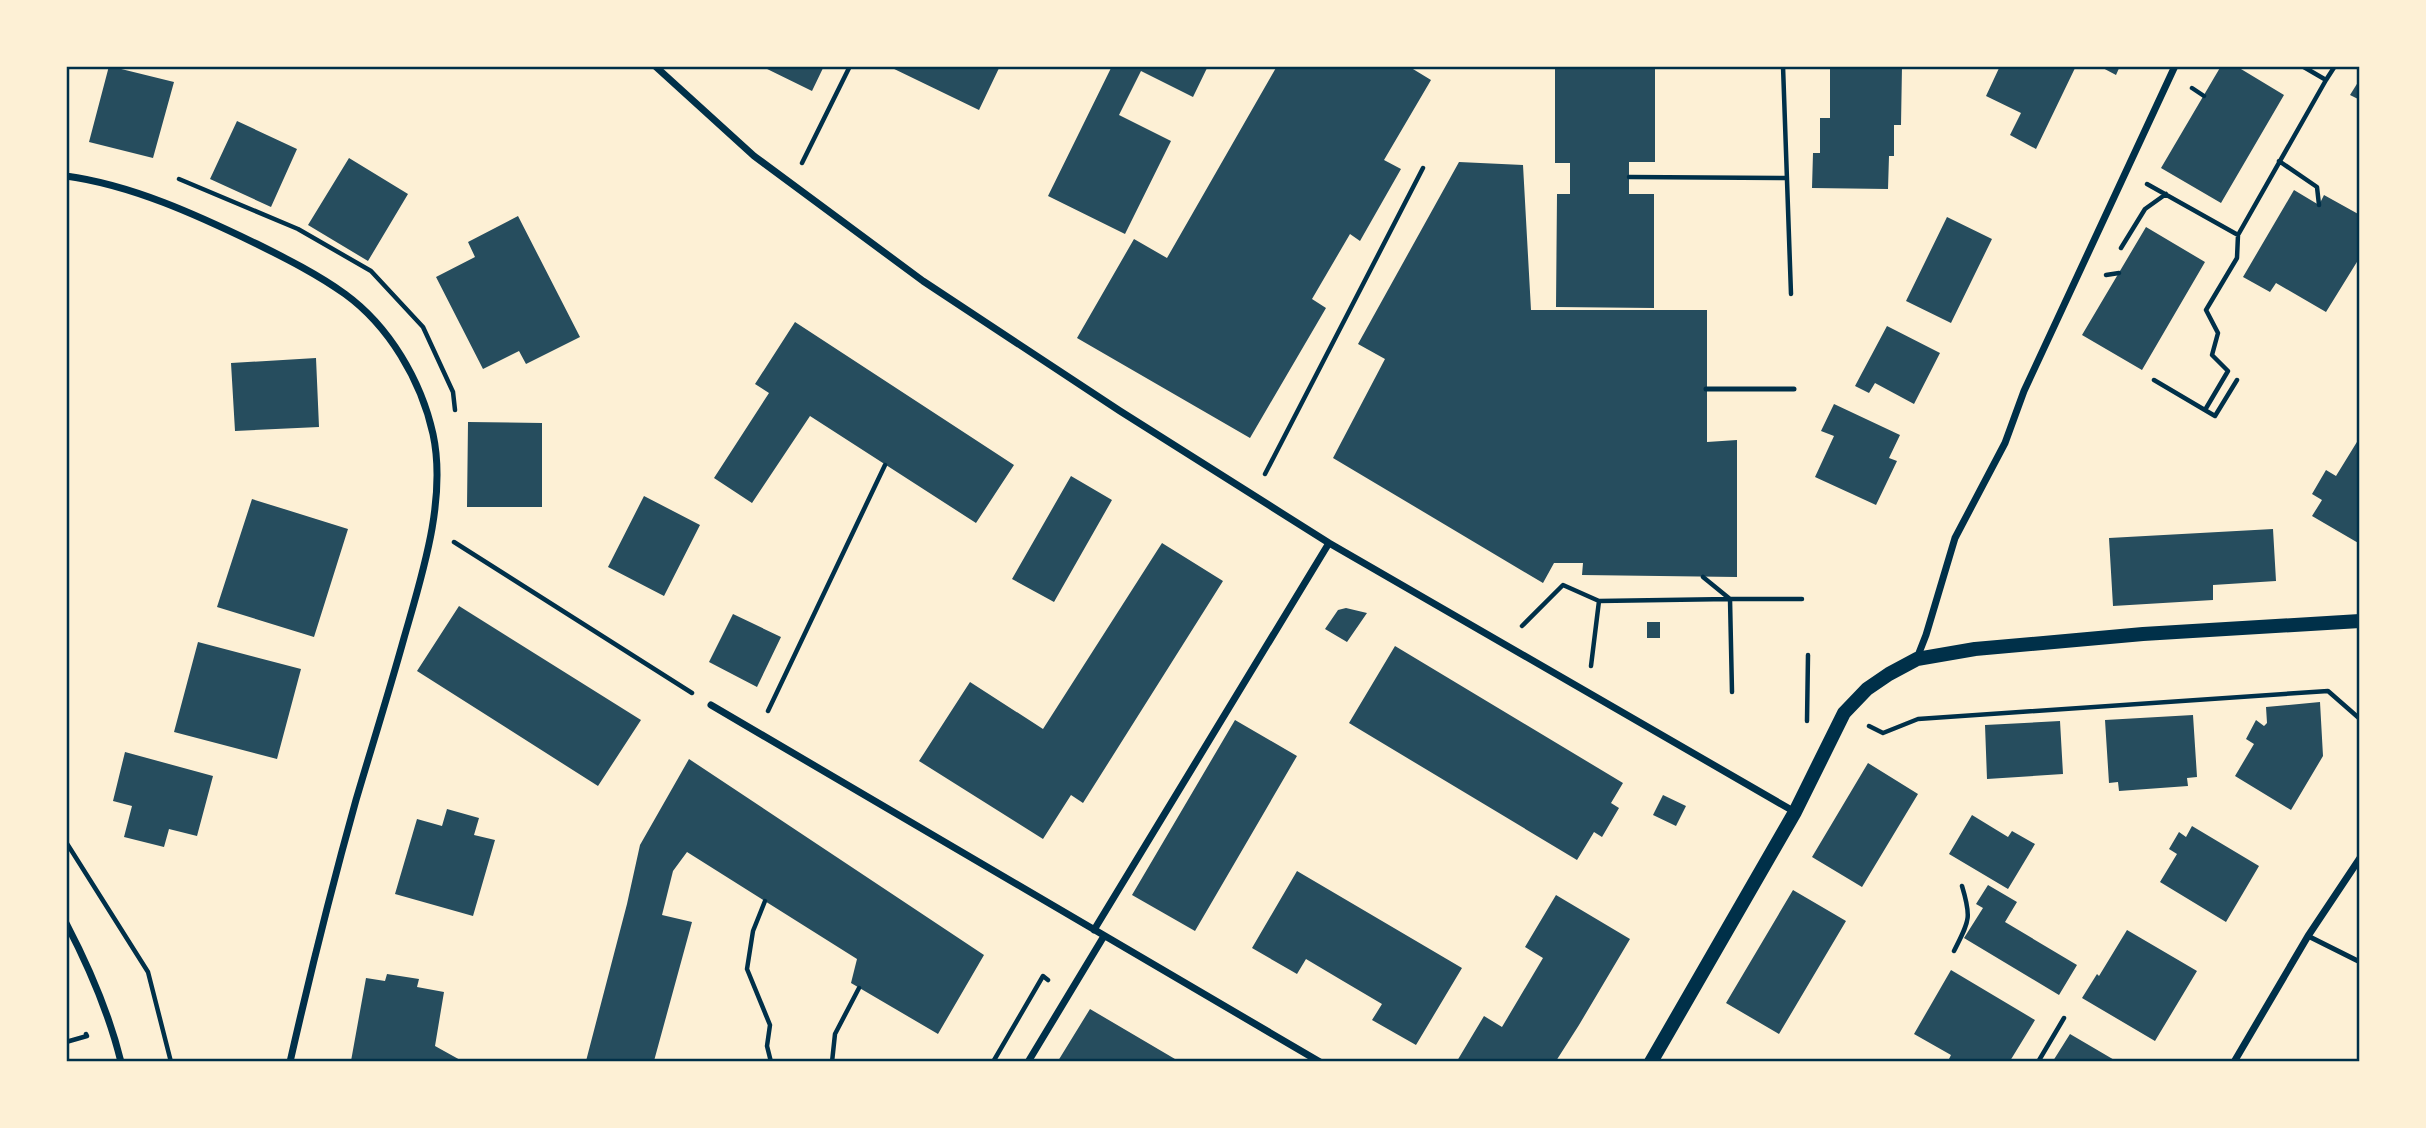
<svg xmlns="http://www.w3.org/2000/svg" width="2426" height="1128" viewBox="0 0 2426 1128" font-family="'Fira Sans Condensed',sans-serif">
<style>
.building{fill:#264d5e}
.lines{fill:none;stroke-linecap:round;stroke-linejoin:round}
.path{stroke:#003049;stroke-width:4.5}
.service{stroke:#003049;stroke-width:5}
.minor{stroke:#003049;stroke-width:7}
.secondary{stroke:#003049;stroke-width:14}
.neatline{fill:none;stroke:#003049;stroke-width:2.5}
</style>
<rect width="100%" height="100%" fill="#fdf0d5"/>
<path class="building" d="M 109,66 L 174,82 L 153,158 L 89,142 Z
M 761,66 L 824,66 L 812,91 Z
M 888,66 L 1000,66 L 979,110 Z
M 1112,66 L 1208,66 L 1193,97 L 1141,71 L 1119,115 L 1171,141 L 1125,234 L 1048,196 Z
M 1277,66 L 1408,66 L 1431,80 L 1384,160 L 1401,169 L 1360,241 L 1350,234 L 1312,299 L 1326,308 L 1250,438 L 1077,338 L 1134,239 L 1167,258 Z
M 1555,66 L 1655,66 L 1655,162 L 1629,162 L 1629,194 L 1654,194 L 1654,308 L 1556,307 L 1557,194 L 1570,194 L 1570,163 L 1555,163 Z
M 1830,66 L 1902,66 L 1901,125 L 1894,125 L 1894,156 L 1889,156 L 1888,189 L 1812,188 L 1813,153 L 1820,153 L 1820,118 L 1830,118 Z
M 2000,66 L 2076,66 L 2036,149 L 2010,135 L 2021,113 L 1986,96 Z
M 2099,66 L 2120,66 L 2116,75 Z
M 2221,66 L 2236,66 L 2284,95 L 2221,203 L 2161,168 Z
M 2360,79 L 2360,100 L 2350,95 Z
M 237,121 L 297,149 L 271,207 L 210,179 Z
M 349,158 L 408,194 L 368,261 L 308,225 Z
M 1459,162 L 1523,165 L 1531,310 L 1707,310 L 1707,442 L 1737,440 L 1737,577 L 1582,575 L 1583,563 L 1554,563 L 1543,583 L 1333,458 L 1385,359 L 1358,344 Z
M 2294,190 L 2319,205 L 2324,195 L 2360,215 L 2360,257 L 2326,312 L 2276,283 L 2270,292 L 2243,277 Z
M 518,216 L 580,337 L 526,364 L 519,351 L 483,369 L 436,277 L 475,257 L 468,242 Z
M 1947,217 L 1992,239 L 1951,323 L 1906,301 Z
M 2146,227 L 2205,262 L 2142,370 L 2082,335 Z
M 795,322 L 1014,465 L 976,523 L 810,416 L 752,503 L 714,478 L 769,393 L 755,384 Z
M 1887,326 L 1940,353 L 1914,404 L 1875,383 L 1869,393 L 1855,386 Z
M 316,358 L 319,427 L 235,431 L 231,363 Z
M 1834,404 L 1900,435 L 1889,458 L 1897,461 L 1876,505 L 1815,477 L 1834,436 L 1821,431 Z
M 468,422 L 542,423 L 542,507 L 467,507 Z
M 2360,437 L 2360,544 L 2312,516 L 2322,500 L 2312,494 L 2326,470 L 2336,476 Z
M 1071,476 L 1112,500 L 1054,602 L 1012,579 Z
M 644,496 L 700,525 L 664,596 L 608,567 Z
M 252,499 L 348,529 L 314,637 L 217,607 Z
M 2273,529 L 2276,581 L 2213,585 L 2213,600 L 2113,606 L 2109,538 Z
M 1162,543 L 1223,581 L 1083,803 L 1071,795 L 1043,839 L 919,761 L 970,682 L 1043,729 Z
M 459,606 L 641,720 L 598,786 L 417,671 Z
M 1346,608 L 1367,613 L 1347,642 L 1325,629 L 1338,610 Z
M 733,614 L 781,637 L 757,687 L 709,662 Z
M 1647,622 L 1660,622 L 1660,638 L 1647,638 Z
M 198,642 L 301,669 L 277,759 L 174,732 Z
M 1395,646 L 1623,783 L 1611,803 L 1619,808 L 1602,837 L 1594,832 L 1577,860 L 1349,723 Z
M 2320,702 L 2323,756 L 2291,810 L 2235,776 L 2254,744 L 2246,739 L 2256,720 L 2264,726 L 2267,723 L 2266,707 Z
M 2193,715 L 2197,777 L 2187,778 L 2188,786 L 2119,791 L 2118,782 L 2109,783 L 2105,720 Z
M 1235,720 L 1297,756 L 1195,931 L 1132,895 Z
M 2060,721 L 2063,774 L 1987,779 L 1985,725 Z
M 125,752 L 213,776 L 197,836 L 169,829 L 164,847 L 124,837 L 132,806 L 113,801 Z
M 689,759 L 984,955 L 938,1034 L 851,983 L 857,959 L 687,852 L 673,871 L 662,915 L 692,922 L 654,1061 L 586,1061 L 627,904 L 640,845 Z
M 1868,763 L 1918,794 L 1862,887 L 1812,857 Z
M 1663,795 L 1686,806 L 1676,826 L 1653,815 Z
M 447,809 L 479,818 L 474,835 L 495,840 L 473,916 L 395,894 L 417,819 L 442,826 Z
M 1972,815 L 2008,837 L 2012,831 L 2035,844 L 2008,889 L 1949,854 Z
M 2192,826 L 2259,866 L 2226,922 L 2160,882 L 2177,854 L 2169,849 L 2179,832 L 2186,837 Z
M 1297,871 L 1462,968 L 1416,1045 L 1372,1020 L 1382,1004 L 1343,981 L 1306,959 L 1297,974 L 1252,948 Z
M 1988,885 L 2017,902 L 2005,922 L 2077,965 L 2059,995 L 1964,938 L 1983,908 L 1976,904 Z
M 1793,890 L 1846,921 L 1779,1034 L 1726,1003 Z
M 1556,895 L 1630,939 L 1579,1025 L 1556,1061 L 1457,1061 L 1484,1016 L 1502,1027 L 1543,958 L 1525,947 Z
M 2127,930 L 2197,971 L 2155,1041 L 2082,998 L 2097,974 L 2099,976 Z
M 1951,970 L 2035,1020 L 2010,1061 L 1948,1061 L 1951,1055 L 1914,1034 Z
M 387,974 L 419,979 L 417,987 L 444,992 L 435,1046 L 462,1061 L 351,1061 L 366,978 L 385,981 Z
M 1090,1009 L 1175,1059 L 1174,1061 L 1058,1061 Z
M 2070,1034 L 2116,1061 L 2053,1061 Z"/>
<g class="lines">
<path class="path" d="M 1783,66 L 1791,294
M 2326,80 L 2335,66
M 2192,88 L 2204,96
M 2279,161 L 2317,187 L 2319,205
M 802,163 L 850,66
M 1629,177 L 1787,178
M 179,179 L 298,229 L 371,271 L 423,327 L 453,392 L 455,410
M 2147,184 L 2238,235 L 2326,80 L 2302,66
M 2121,248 L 2145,209 L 2166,194
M 2106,275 L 2119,273
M 2154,380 L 2215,416 L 2237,380
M 2205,410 L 2228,371 L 2212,355 L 2218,333 L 2206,310 L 2237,258 L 2238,235
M 1265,474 L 1423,168
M 454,542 L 692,693
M 1703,577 L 1730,599 L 1802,599
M 1522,626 L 1563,585 L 1599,601 L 1730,599 L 1732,692
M 1591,666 L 1599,601
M 768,711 L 885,465
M 1807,721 L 1808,655
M 1869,726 L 1883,733 L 1918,719 L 2328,691 L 2360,719
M 66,842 L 148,972 L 171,1062
M 765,901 L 753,931 L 747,969 L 770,1025 L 767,1046 L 771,1062
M 1954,951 C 1969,921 1972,919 1962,886
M 66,1042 L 87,1036 L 86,1034
M 832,1062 L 835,1034 L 859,988
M 993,1062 L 1043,976 L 1048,980
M 2038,1062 L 2064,1018"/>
<path class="service" d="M 1706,389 L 1794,389
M 2308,936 L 2360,962"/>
<path class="minor" d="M 655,66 L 754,156 L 923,281 L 1120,411 L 1329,543 L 1795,812
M 66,176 C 132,185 197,215 257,244 C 287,259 317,274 345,294 C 389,326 421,380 433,434 C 447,499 422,575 404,638 C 389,692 372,746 356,800 C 332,886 310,974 290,1062
M 1917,658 L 1926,635 L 1955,538 L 2005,443 L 2024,391 L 2175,66
M 711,705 L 1320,1062
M 66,923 C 89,967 109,1013 121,1062
M 1094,930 L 1329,543
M 1028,1062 L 1104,936
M 2234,1062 L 2308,936 L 2360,858"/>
<path class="secondary" d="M 1651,1062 L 1795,812 L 1844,713 L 1867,689 L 1889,674 L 1917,659 L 1975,649 L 2143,634 L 2360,621"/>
</g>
<rect width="2426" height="1128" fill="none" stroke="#fdf0d5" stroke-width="136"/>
<rect x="68" y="68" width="2290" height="992" class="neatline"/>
</svg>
